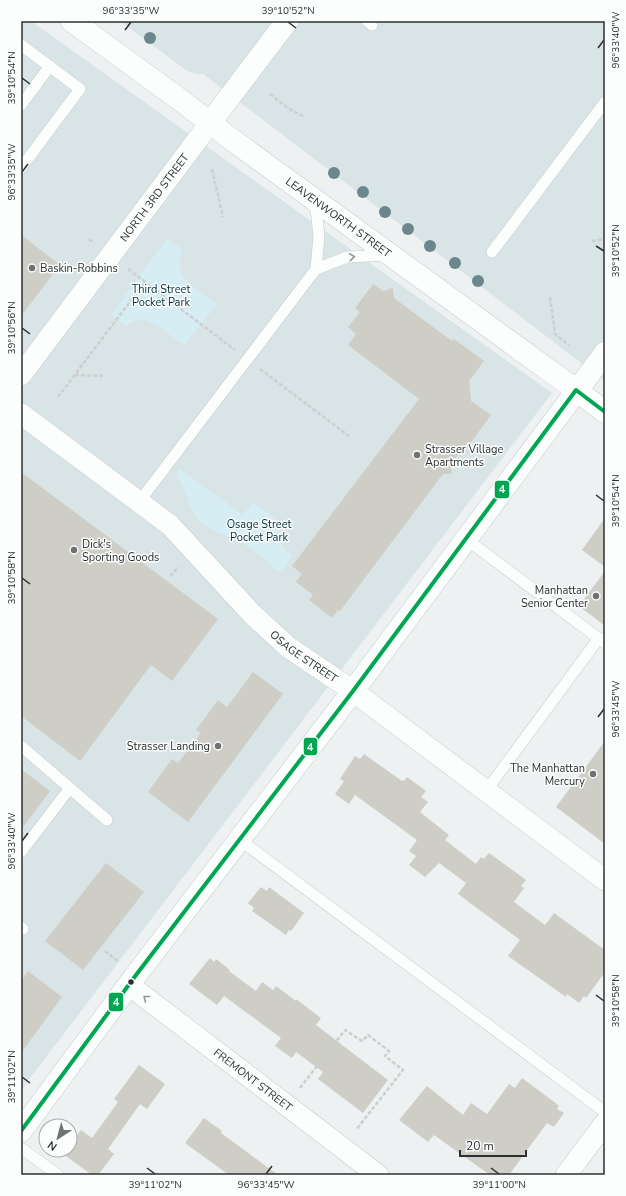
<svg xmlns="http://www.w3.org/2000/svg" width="626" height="1196" viewBox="0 0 626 1196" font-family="'Nunito Sans',sans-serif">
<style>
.built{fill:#d9e4e7}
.green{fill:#d6edf4}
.building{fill:#cecec7}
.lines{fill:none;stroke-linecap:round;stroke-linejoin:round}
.service-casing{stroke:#c8cbcc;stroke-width:12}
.minor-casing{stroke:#c8cbcc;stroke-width:22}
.tertiary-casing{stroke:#c8cbcc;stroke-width:23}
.secondary-casing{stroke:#c8cbcc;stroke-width:23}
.path{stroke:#cdcece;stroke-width:2.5;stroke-dasharray:4 2;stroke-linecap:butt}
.service{stroke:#fcfdfd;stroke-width:11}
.minor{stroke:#fcfdfd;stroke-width:21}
.tertiary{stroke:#fcfdfd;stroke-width:22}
.secondary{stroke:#fcfdfd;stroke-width:22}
.bus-1-casing{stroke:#fcfefe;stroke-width:7}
.bus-1{stroke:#00a651;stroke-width:4}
.tree{fill:#6b868c}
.oneway{stroke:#949696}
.ticks{fill:none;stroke:#2c2f30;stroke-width:1.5}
.poi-dot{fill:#707374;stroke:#fcfefe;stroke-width:1.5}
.bus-dot{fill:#2c2f30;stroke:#fcfefe;stroke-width:1.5}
.labels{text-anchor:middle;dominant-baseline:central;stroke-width:3;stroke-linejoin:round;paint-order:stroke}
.street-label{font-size:11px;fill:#2c2f30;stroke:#fcfefe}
.poi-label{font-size:11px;fill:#2c2f30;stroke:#fcfefe;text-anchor:start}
.park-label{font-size:11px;fill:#012f39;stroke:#fcfefe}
.line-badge{stroke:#fcfefe;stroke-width:1.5}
.badge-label{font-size:11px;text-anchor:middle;font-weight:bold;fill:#fff}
.neatline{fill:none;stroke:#2c2f30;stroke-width:1.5}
.ticks-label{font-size:10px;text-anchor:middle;fill:#2c2f30}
</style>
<rect width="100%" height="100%" fill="#edf1f2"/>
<path class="built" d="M 21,21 L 31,21 L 552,393 L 21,1090 Z
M 120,21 L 605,21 L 605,381 L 203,74 L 195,74 L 186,70 Z"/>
<path class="green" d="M 167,239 L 183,250 C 177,262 179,272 187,282 L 217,304 L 185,344 L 180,342 C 164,331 144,310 126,326 L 111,315 Z
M 180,469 L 243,515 L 253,502 L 278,521 L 281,525 L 282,547 L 293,555 L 281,571 L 276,571 C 265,560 255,549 240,542 C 227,535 211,532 199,521 C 191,512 189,502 185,491 C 183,485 178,480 176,474 Z"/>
<path class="building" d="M 21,235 L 60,265 L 21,316 Z
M 373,284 L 383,291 L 393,288 L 394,298 L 452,341 L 454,339 L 484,361 L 469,381 L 471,401 L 491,415 L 469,445 L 467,443 L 450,465 L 452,474 L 443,474 L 340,611 L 338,610 L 332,618 L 309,600 L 313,595 L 296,582 L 302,574 L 292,566 L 419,399 L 348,345 L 356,334 L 348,327 L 360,312 L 355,308 Z
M 21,472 L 218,619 L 172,681 L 151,665 L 80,761 L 21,716 Z
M 605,518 L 605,567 L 582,550 Z
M 605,571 L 605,626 L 579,606 Z
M 253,672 L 283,694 L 188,822 L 148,792 L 172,759 L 178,763 L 201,733 L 196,730 L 218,700 L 227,707 Z
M 605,741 L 605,844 L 556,807 Z
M 364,754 L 402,781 L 403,780 L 404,781 L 407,777 L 426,791 L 421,797 L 428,802 L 420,812 L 449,835 L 445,840 L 476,864 L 481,857 L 484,859 L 489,853 L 526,880 L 521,886 L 524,888 L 514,902 L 545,925 L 554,913 L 605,950 L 605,972 L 586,998 L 584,996 L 579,1003 L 567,994 L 566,997 L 508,956 L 520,940 L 458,894 L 466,883 L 439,863 L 425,877 L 409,865 L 416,856 L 409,851 L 417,840 L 355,795 L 349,804 L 335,794 L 344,781 L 340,779 L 355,756 L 360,759 Z
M 21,769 L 50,791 L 21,830 Z
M 106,863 L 144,892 L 83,970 L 45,941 Z
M 261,887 L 267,891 L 269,887 L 304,913 L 291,931 L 289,930 L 286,935 L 252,911 L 254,908 L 248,903 Z
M 210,958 L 214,962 L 216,959 L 230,970 L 229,971 L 256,991 L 262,982 L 273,990 L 276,986 L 296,1001 L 296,999 L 321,1018 L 316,1025 L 388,1080 L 363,1113 L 318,1079 L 323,1072 L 296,1052 L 292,1058 L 275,1046 L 281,1038 L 224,996 L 217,1005 L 189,984 Z
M 28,971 L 62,997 L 21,1053 L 21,981 Z
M 139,1065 L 165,1084 L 147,1109 L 140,1104 L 108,1149 L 114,1154 L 98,1175 L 92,1175 L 63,1154 L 66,1150 L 70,1150 L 70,1144 L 81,1130 L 92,1138 L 118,1102 L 114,1099 Z
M 522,1078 L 557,1104 L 559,1106 L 557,1109 L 564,1113 L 554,1127 L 547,1123 L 509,1175 L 490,1175 L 434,1135 L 428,1142 L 399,1120 L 427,1086 L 463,1115 L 471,1103 L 487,1114 L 509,1084 L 515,1088 Z
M 204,1118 L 222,1131 L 221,1133 L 278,1175 L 229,1175 L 185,1143 Z"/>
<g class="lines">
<defs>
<path id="service" d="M 367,21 L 372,25
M 21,45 L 80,89 L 21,168
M 21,105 L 50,66
M 315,200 L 319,236 L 316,269
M 492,252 L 605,102
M 139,502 L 316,269 L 347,257 L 387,255
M 466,539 L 605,643
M 21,746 L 107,820
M 486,791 L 599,638
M 240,840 L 605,1112
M 21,852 L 70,788
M 21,927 L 23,929
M 21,1148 L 58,1175"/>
<g id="minor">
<path id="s1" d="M 21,375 L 210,123"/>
<path id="s2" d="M 21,414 L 170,525 L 252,614 L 288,647 L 353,691 L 605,880"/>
<path id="s3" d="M 129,985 L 378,1175"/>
<path d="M 566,1175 L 605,1123"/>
</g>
<path id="tertiary" d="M 210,123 L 287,21
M 576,390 L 605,412"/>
<g id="secondary">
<path id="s4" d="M 72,21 L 183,102 L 231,139 L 576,390"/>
<path d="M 21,1131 L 136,975 L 353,691 L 605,353"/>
</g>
</defs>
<use href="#service" class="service-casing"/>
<use href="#minor" class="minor-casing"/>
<use href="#tertiary" class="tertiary-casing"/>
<use href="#secondary" class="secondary-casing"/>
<path class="path" d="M 270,94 L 288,108 L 304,117
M 212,169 L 223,217
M 89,239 L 94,243
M 592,241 L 605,239
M 128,269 L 235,350
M 550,297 L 555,334 L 569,345
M 260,369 L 349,436
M 75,375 L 104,376
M 58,397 L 145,282
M 170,576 L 179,567
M 105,951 L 119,962
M 300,1088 L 345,1030 L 362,1041 L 368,1035 L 389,1051 L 385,1056 L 403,1070 L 356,1130"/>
<use href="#service" class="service"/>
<use href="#minor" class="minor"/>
<use href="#tertiary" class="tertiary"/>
<use href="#secondary" class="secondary"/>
<defs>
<path id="bus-1" d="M 21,1131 L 136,975 L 353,691 L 576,390 L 605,412"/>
</defs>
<use href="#bus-1" class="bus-1-casing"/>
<use href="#bus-1" class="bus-1"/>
</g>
<g class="tree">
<circle cx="150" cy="38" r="6"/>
<circle cx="334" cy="173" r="6"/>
<circle cx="363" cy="192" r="6"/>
<circle cx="385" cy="212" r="6"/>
<circle cx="408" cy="229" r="6"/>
<circle cx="430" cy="246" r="6"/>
<circle cx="455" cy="263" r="6"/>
<circle cx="478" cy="281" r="6"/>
</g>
<defs><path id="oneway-chevron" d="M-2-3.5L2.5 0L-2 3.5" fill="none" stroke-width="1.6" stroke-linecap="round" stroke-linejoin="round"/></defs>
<g class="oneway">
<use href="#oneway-chevron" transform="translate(352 257) rotate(-5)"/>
<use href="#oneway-chevron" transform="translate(146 998) rotate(-142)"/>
</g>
<path class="ticks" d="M 288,22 L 296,28M 125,30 L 131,22M 598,48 L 604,40M 22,78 L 30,84M 22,172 L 28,164M 596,246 L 604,251M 22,328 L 30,334M 596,495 L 604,501M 22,578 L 30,584M 598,717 L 604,709M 22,841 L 28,833M 596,995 L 604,1001M 22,1077 L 30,1083M 147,1168 L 155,1174M 491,1168 L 499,1174M 266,1174 L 272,1166"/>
<g class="poi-dot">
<circle cx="32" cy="268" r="4"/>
<circle cx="417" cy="455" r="4"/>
<circle cx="74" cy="550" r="4"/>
<circle cx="596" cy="596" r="4"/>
<circle cx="218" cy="746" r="4"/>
<circle cx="593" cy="774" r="4"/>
</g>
<circle class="bus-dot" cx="131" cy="982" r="3.5"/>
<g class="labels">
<g class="street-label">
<text stroke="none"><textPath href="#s1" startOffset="222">NORTH 3RD STREET</textPath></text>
<text stroke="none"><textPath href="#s4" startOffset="331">LEAVENWORTH STREET</textPath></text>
<text stroke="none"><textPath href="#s2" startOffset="374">OSAGE STREET</textPath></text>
<text stroke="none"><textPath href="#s3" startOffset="156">FREMONT STREET</textPath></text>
</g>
<g class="poi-label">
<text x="40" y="268">Baskin-Robbins</text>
<text x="425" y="449">Strasser Village<tspan x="425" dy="13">Apartments</tspan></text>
<text x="82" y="544">Dick's<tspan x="82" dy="13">Sporting Goods</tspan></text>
<text x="588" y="590" text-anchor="end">Manhattan<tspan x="588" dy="13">Senior Center</tspan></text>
<text x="210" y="746" text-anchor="end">Strasser Landing</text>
<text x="585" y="768" text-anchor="end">The Manhattan<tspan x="585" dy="13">Mercury</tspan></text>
</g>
<g class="park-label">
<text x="161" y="289">Third Street<tspan x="161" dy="13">Pocket Park</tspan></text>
<text x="259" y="524">Osage Street<tspan x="259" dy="13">Pocket Park</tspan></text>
</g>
</g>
<g class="line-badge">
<rect x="494" y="480" width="16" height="19" rx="4" fill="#00a651"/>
<rect x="303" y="737" width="15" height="19" rx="4" fill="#00a651"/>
<rect x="108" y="992" width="16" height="20" rx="4" fill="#00a651"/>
</g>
<g class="badge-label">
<text x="502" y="493">4</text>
<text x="310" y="751">4</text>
<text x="116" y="1006">4</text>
</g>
<rect width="626" height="1196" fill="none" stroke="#fcfefe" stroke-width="44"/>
<g transform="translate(58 1138) rotate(216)"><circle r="19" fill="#fcfefe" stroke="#a9abac"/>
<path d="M0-3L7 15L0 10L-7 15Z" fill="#707374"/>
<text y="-6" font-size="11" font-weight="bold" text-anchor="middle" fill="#2c2f30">N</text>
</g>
<path d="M460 1150v6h66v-6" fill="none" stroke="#2c2f30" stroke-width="2"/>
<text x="466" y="1150" font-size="12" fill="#2c2f30" stroke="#fcfefe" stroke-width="3" paint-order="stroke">20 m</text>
<rect x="22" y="22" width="582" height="1152" class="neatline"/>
<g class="ticks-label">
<text x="131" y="14">96°33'35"W</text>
<text x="288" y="14">39°10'52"N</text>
<text transform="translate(615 40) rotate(-90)" y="4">96°33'40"W</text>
<text transform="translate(11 78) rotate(-90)" y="4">39°10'54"N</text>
<text transform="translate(11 172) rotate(-90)" y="4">96°33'35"W</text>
<text transform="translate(615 251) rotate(-90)" y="4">39°10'52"N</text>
<text transform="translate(11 328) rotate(-90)" y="4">39°10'56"N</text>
<text transform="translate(615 501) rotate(-90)" y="4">39°10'54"N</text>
<text transform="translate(11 578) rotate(-90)" y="4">39°10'58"N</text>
<text transform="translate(615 709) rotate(-90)" y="4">96°33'45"W</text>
<text transform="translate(11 841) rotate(-90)" y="4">96°33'40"W</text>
<text transform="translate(615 1001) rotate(-90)" y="4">39°10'58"N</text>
<text transform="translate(11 1077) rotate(-90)" y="4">39°11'02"N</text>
<text x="155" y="1188">39°11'02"N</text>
<text x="266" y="1188">96°33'45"W</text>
<text x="499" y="1188">39°11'00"N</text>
</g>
</svg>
